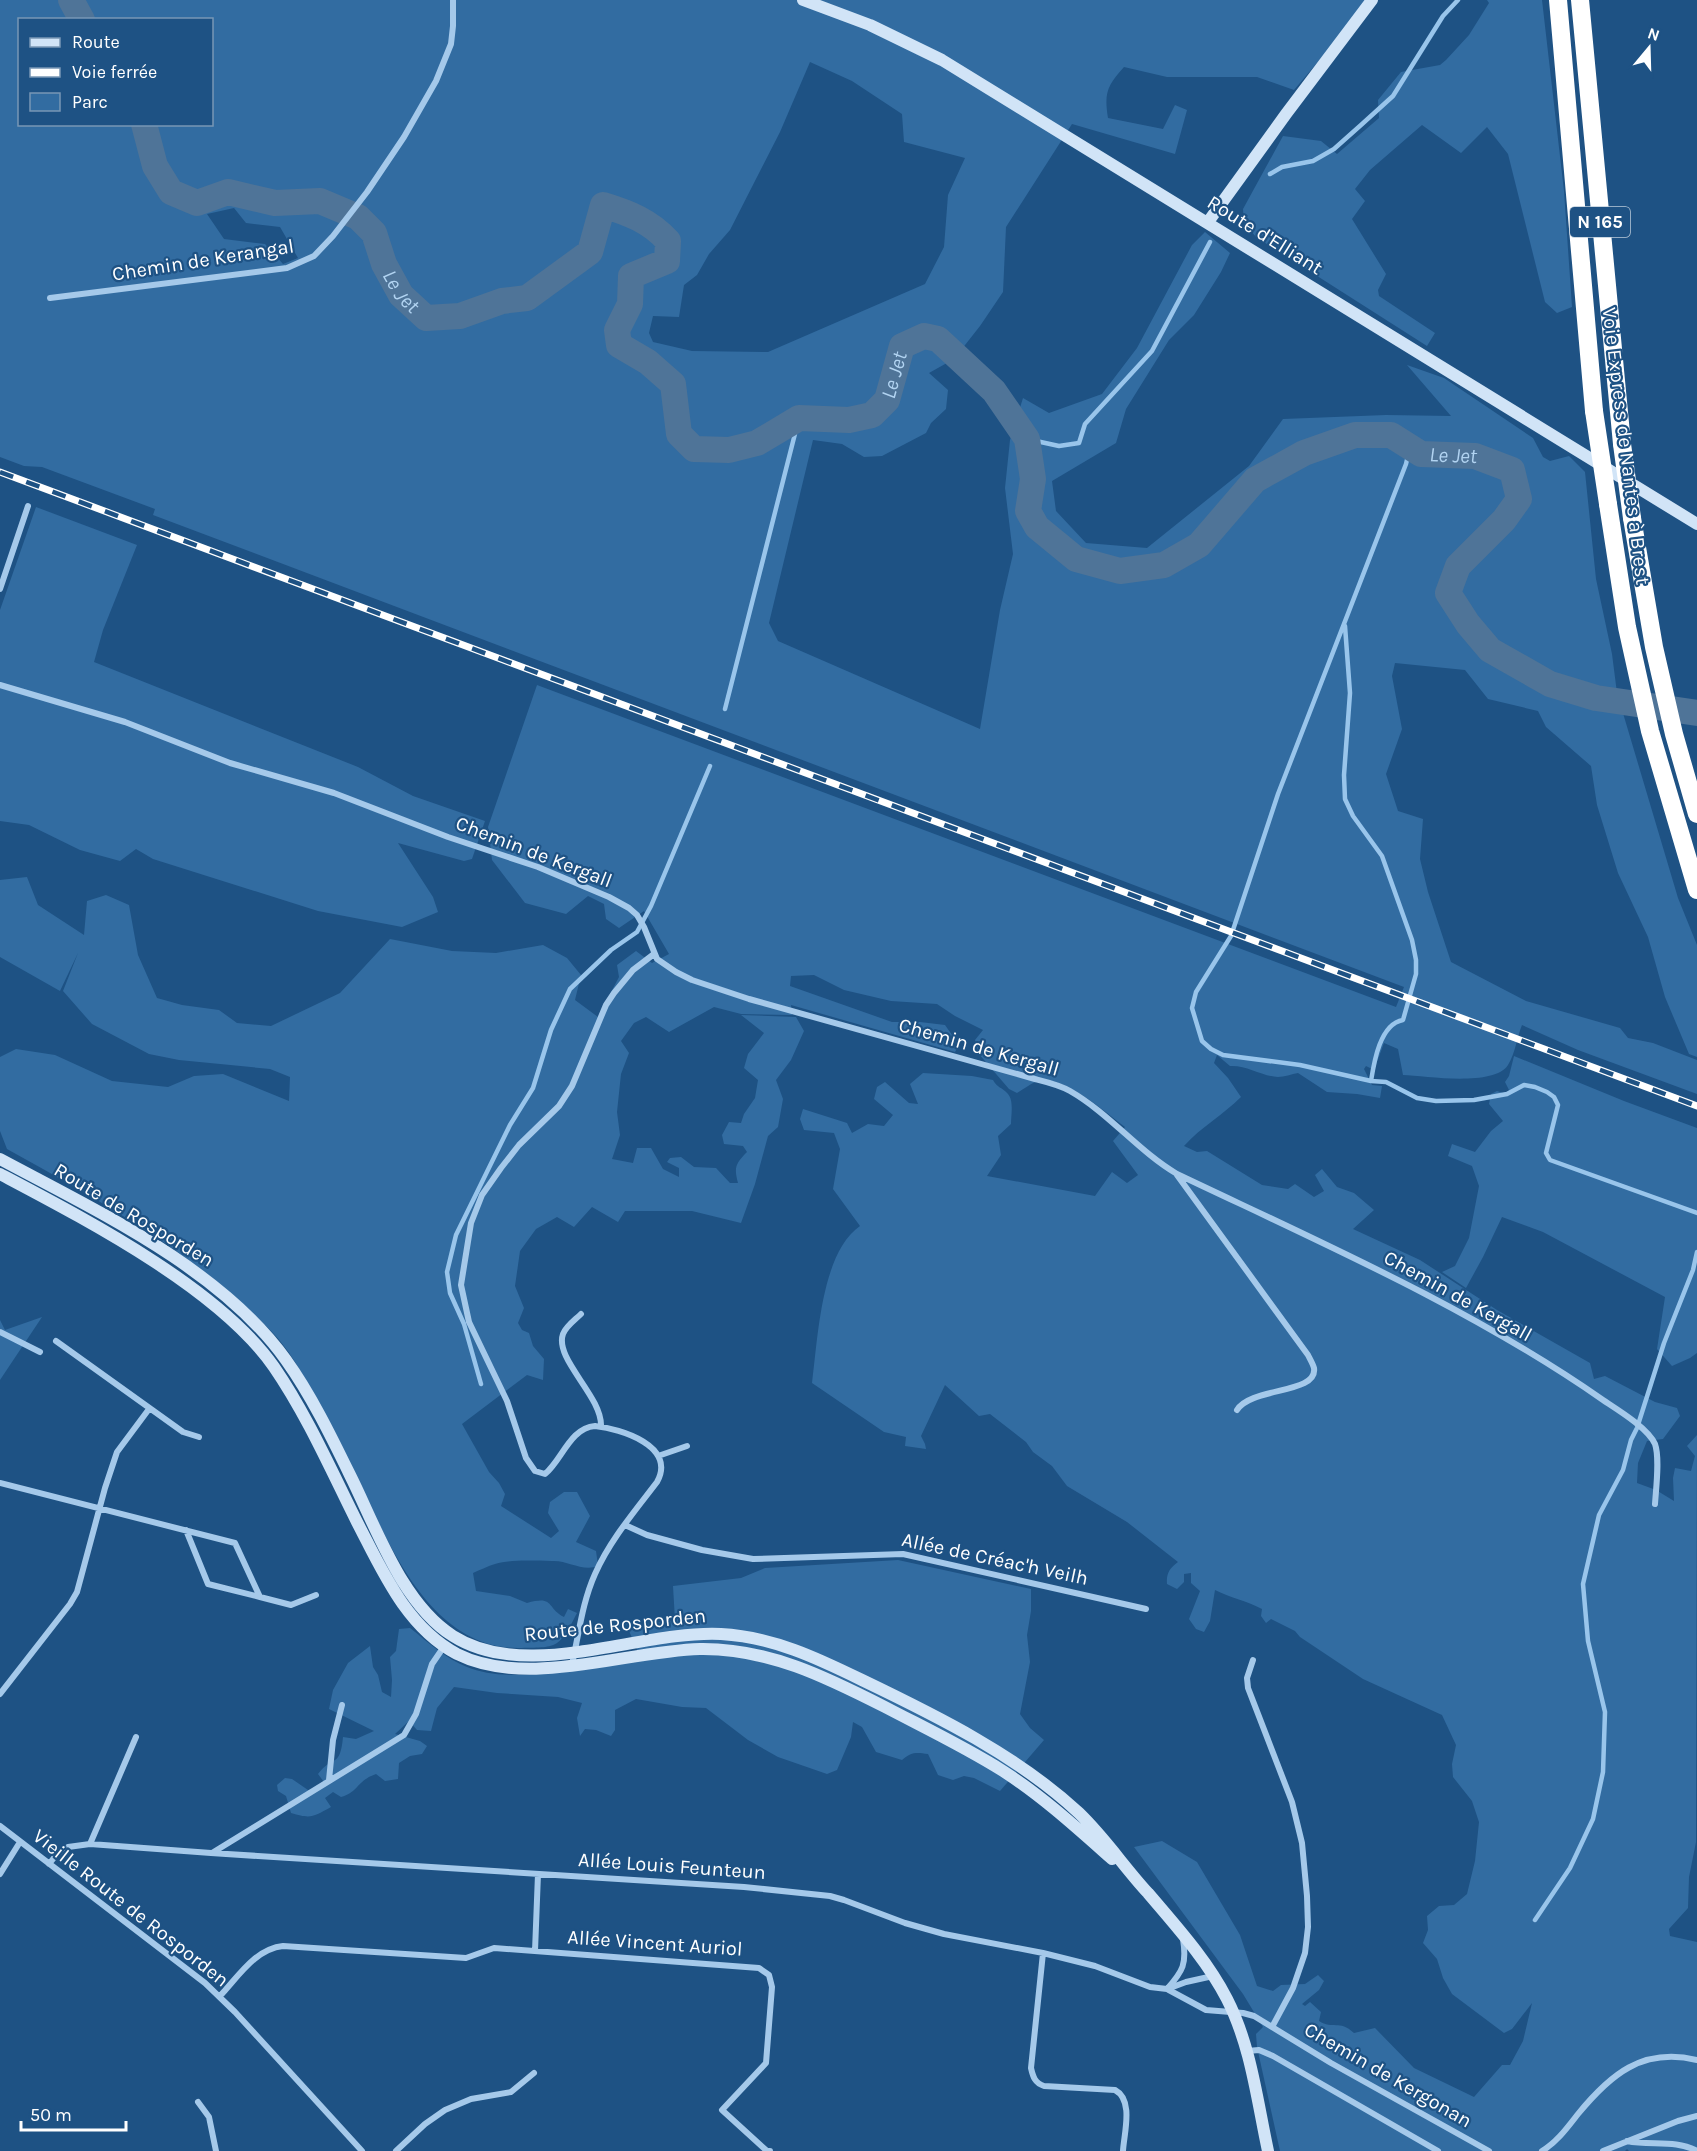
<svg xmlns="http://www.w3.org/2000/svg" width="1697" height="2151" viewBox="0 0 1697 2151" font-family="Karla,sans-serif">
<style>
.green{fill:#326ca1;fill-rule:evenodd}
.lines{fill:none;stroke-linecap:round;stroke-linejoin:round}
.stream{stroke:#99c5eb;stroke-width:4.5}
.river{stroke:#4f7498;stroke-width:26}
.street{stroke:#a5c9ea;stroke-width:6}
.secondary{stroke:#d1e4f7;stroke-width:12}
.highway{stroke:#fff;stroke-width:18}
.rail-casing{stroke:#fff;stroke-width:7}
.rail{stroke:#1e5284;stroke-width:4.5;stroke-dasharray:14;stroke-linecap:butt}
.highway-bridge{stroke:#fff;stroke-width:18}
.labels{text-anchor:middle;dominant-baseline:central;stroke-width:4.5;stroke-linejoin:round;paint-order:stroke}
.shield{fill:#1e5284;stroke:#bccbda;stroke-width:1.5}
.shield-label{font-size:18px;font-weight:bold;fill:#fff}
.street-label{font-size:20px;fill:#fff;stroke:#1e5284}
.water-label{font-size:21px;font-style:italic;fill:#b1d3f1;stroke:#1e5284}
</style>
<rect width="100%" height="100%" fill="#1e5284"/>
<path class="green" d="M 0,0 L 1367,0 L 1355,18 L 1294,90 L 1257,77 L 1167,77 L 1124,67 C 1107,86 1104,93 1108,118 L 1163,129 L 1175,105 L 1187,110 L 1175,154 L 1072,124 L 1006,227 L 1003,292 L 980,326 L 954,359 L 929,373 L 948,390 L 946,409 L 931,423 L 926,433 L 882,456 L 864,457 L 842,444 L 813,440 L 769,623 L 778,641 L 980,729 L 1000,610 L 1013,554 L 1005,488 L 1010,440 L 1023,398 L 1049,413 L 1102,394 L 1137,348 L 1192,245 L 1205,232 L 1230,253 L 1221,272 L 1194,315 L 1169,340 L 1126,409 L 1116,443 L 1052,481 L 1056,511 L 1086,543 L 1147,548 L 1249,466 L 1283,419 L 1386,415 L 1451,416 L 1407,365 L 1444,378 L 1533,438 L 1543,457 L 1550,461 L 1569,456 L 1585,472 L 1596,579 L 1612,654 L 1617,693 L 1678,898 L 1697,945 L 1697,1057 L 1689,1054 L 1665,997 L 1648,937 L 1618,873 L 1597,805 L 1591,766 L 1546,727 L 1538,711 L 1488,699 L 1465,670 L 1395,663 L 1392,676 L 1402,729 L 1386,774 L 1398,811 L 1423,819 L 1420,859 L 1428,892 L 1451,962 L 1526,1001 L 1620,1028 L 1628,1038 L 1653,1043 L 1697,1060 L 1697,1094 L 1578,1050 L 1522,1025 C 1517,1037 1515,1054 1508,1065 C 1494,1087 1426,1076 1403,1075 L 1398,1049 L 1384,1043 L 1374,1070 L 1366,1066 L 1364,1069 L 1372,1085 L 1382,1086 L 1380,1098 L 1357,1094 L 1327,1092 L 1298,1073 C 1292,1074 1284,1077 1278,1077 C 1261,1076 1247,1065 1230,1066 L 1217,1055 L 1214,1063 L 1228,1078 L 1241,1097 C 1223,1115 1201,1127 1184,1146 L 1197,1152 L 1207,1151 L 1262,1185 L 1288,1189 L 1295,1184 L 1314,1197 L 1324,1191 L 1315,1175 L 1322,1169 L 1337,1187 L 1354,1193 L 1374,1210 L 1353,1229 L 1420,1260 L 1497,1310 L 1590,1363 L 1594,1379 L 1605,1376 L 1655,1402 L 1677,1408 L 1680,1416 L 1663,1439 L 1647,1441 L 1638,1463 L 1637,1483 L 1656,1490 L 1674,1501 L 1673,1478 L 1675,1468 L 1691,1471 L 1695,1456 L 1687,1446 L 1697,1435 L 1696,1842 L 1689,1877 L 1688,1908 L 1669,1929 L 1670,1936 L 1697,1942 L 1697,2151 L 1629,2151 L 1627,2149 L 1625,2151 L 1280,2151 L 1257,2047 L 1256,2034 L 1263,2027 L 1243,1994 L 1134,1847 L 1162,1841 L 1197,1862 L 1240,1935 L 1257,1986 L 1273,1991 L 1281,1985 L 1305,1984 L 1318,1975 L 1324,1981 L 1319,1990 L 1302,2004 L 1305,2006 L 1310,2002 L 1321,2012 L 1319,2021 C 1333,2030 1339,2019 1354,2033 L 1375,2028 L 1414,2068 L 1474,2097 L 1502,2065 L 1510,2065 L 1523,2041 L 1532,2003 L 1512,2029 L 1504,2033 L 1452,1994 L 1443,1978 L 1437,1959 L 1423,1943 L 1428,1930 L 1427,1916 L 1439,1906 L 1454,1905 L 1467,1894 L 1475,1861 L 1479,1822 L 1472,1801 L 1453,1777 L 1452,1764 L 1456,1745 L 1442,1715 L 1363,1679 L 1300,1637 L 1295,1631 L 1271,1619 L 1266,1623 L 1261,1616 L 1262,1609 C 1247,1601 1231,1598 1215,1590 L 1210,1621 L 1204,1632 L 1196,1629 L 1189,1619 L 1200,1591 L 1191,1583 L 1191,1573 L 1184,1574 L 1184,1582 L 1177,1589 L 1167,1584 C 1166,1573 1170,1568 1178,1562 L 1127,1522 L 1067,1486 L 1052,1466 L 1033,1452 L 1026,1442 L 990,1414 L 979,1416 L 945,1385 L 921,1436 L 925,1444 L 926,1449 L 905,1446 L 906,1437 L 884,1432 L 812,1383 C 818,1338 821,1253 860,1226 L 833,1189 L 840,1149 L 834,1133 L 804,1130 L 800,1119 L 803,1109 L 847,1123 L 852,1133 L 868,1124 L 884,1126 L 893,1115 L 874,1099 L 877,1087 L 885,1082 L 909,1103 L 918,1104 L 910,1084 L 923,1073 L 972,1076 L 993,1080 C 997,1088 1002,1087 1008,1094 C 1014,1101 1011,1115 1011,1124 L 998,1136 L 1001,1155 L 987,1176 L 1095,1196 L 1112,1172 L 1127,1183 L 1138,1175 L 1113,1141 L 1125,1127 C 1107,1113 1066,1078 1043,1080 C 1035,1080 1024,1089 1017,1093 L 1009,1089 L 978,1053 L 975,1040 L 983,1030 L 955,1016 L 937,1004 L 891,1001 L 844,990 L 814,975 L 791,976 L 790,986 L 892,1022 L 920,1022 L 945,1025 L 959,1045 L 955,1052 L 791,1005 L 792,1015 L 741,1014 L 714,1007 L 669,1032 L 646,1017 L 634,1023 L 621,1041 L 629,1053 L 621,1074 L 617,1112 L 620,1135 L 612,1159 L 633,1163 L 637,1148 L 651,1148 L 663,1169 L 679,1177 L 679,1168 L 667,1162 L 670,1158 L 681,1157 L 694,1167 L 716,1168 L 730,1183 L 738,1183 C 734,1168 735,1164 747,1152 L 743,1146 L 724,1144 L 722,1135 L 729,1122 L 741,1123 L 744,1114 L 755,1098 L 758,1080 L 744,1068 L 748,1054 L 764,1033 L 741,1015 L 796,1017 L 804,1031 L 791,1060 L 776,1080 L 783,1099 L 778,1127 L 768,1136 L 755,1184 L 741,1223 L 692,1211 L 625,1211 L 618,1222 L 592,1207 L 574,1227 L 557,1217 L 536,1229 L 520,1251 L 515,1286 L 524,1308 L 518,1323 L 522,1330 L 529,1333 L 533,1346 L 544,1359 L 543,1380 L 527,1375 L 462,1424 L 489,1472 L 499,1483 L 505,1494 L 501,1506 L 551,1538 L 559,1531 L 548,1513 L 550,1502 L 564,1492 L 577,1492 L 590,1516 L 576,1542 L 596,1551 L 598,1566 C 582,1572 568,1560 552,1561 C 534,1561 512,1559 495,1564 C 488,1566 480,1570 473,1573 L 476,1591 L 510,1596 L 527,1603 C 555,1595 546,1608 564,1617 L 568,1609 L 577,1613 C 558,1650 558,1647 518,1648 C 430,1648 389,1544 357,1478 C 346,1454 333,1432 321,1409 C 305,1380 294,1354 270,1330 C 195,1253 99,1200 7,1149 L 0,1131 L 0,1057 L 16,1049 L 55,1055 L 112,1081 L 168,1087 L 194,1076 L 223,1074 L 289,1101 L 290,1077 L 270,1069 L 179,1060 L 149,1054 L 92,1024 L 63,991 L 78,953 L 60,991 L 0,957 L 0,880 L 27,877 L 38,905 L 84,935 L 87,901 L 106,895 L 129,905 L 138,955 L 157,998 L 182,1005 L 219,1010 L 237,1023 L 271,1026 L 340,993 L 390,939 L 452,951 L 496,953 L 543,945 L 567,958 L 581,975 L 575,1000 L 598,1017 L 619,977 L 617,965 L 636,951 L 652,963 L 669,954 L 644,911 L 619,928 L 606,919 L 604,904 L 588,896 L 566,914 L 525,903 L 492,860 L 488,827 L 537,685 L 1396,1007 L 1404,987 L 153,515 L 155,509 L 42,467 L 24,466 L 0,457 ZM 20,20 L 212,20 L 212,124 L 20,124 ZM 810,62 L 852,81 L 902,114 L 904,142 L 965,158 L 948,195 L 944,247 L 925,284 L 768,352 L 692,351 L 653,342 L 649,333 L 653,316 L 679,317 L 684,285 L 697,275 L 709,254 L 730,230 L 780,132 ZM 234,208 L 246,223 L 280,227 L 298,258 L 283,264 L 265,244 L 224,239 L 207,214 Z
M 1487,0 L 1542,0 L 1564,191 L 1572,307 L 1557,313 L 1545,302 L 1508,154 L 1487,127 L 1461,153 L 1422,125 L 1370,170 L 1355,189 L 1365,201 L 1352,219 L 1386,274 L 1378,290 L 1379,296 L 1435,333 L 1427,346 L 1256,237 L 1244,223 L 1243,209 L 1283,136 L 1321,141 L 1337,154 L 1379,118 L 1378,100 L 1401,72 L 1440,65 L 1446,60 L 1469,35 L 1489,3 Z
M 36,507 L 137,545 L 103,630 L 94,662 L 358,767 L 413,796 L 485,821 L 472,859 L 464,861 L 398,843 L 433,897 L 438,912 L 402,927 L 318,911 L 153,859 L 136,849 L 120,861 L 80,850 L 29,825 L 0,821 L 0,610 Z
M 1514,1056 L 1624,1101 L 1697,1128 L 1697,1353 L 1690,1358 L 1672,1366 L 1657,1349 L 1665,1297 L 1543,1232 L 1502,1217 L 1483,1257 L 1466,1288 L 1442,1272 L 1455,1266 L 1469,1238 L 1479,1186 L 1472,1166 L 1448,1156 L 1452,1144 L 1475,1152 L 1491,1131 L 1503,1121 L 1489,1104 L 1491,1094 L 1497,1091 L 1506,1094 L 1509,1090 L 1505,1082 L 1509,1076 Z
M 42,1317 L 0,1380 L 0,1320 L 5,1330 Z
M 898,1560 L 1031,1589 L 1031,1611 L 1027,1635 L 1030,1662 L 1020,1714 L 1030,1728 L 1044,1740 L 1000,1791 L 974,1778 L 964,1776 L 953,1780 L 938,1775 L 928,1754 C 916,1752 911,1752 902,1760 L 876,1752 L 862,1727 L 853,1722 L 851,1737 L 837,1770 L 827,1774 L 778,1757 L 748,1740 L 706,1708 L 682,1707 L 636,1699 L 615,1710 L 615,1730 L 611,1736 L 596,1730 L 585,1729 L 580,1736 L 577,1718 L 582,1703 L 558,1697 L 497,1693 L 454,1687 L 437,1708 L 431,1731 L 417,1730 L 409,1721 L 395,1734 L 420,1741 L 427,1746 L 422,1754 L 410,1756 L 399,1763 L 398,1779 L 385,1781 L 376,1774 C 356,1781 359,1792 341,1797 L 333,1792 L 325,1798 L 331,1807 C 313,1817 311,1819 291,1813 L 286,1796 L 278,1791 L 277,1785 L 285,1778 L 292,1779 L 308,1790 L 316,1789 L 324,1782 L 318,1774 C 333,1754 340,1769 343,1737 L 356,1739 L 374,1731 L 329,1709 L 333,1690 L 348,1663 L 370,1646 L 373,1667 L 378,1675 L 382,1692 L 391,1697 L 392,1680 L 390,1657 L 396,1651 L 399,1629 L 410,1628 C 428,1642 446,1659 467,1667 C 512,1686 594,1666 641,1659 L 624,1619 L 640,1625 L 675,1620 L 673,1586 L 741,1578 L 765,1568 Z"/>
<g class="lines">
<path class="stream" d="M 1270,174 L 1282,167 L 1313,161 L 1334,149 L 1361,125 L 1393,96 L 1443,16 L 1458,0
M 1027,439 L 1059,446 L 1079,443 L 1085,424 L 1152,351 L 1210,242
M 1410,447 L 1406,464 L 1278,794 L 1231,936 L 1196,992 L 1192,1008 L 1202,1041 L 1211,1049 L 1223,1055 L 1300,1065 L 1371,1081 L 1386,1082 L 1417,1098 L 1436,1101 L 1474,1100 L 1507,1094 L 1524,1085 L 1535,1087 L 1547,1092 L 1554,1097 L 1558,1105 L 1546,1153 L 1550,1160 L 1697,1213
M 1345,626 L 1350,693 L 1344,775 L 1345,799 L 1353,816 L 1382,856 L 1412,940 L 1416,960 L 1416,974 L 1403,1020 C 1380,1024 1374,1062 1371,1081
M 725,709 L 799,418
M 481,1384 L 464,1324 L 450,1293 L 447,1272 L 456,1235 L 510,1125 L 533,1088 L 551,1030 L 570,989 L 611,950 L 637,932 L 651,906 L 710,766
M 1535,1920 L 1570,1868 L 1593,1819 L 1603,1772 L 1605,1712 L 1588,1641 L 1583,1584 L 1599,1515 L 1623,1470 L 1631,1440 L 1637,1428 L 1664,1343 L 1693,1270 L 1697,1252"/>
<g class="river">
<path d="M 71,0 L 82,20"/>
<path id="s1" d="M 144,124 L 155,166 L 171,192 L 197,203 L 228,192 L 275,203 L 320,201 L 358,217 L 374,233 L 384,264 L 401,295 L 426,318 L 460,316 L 502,301 L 527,298 L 590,252 L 603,205 C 629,213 650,221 668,241 L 667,261 L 631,276 L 630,304 L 617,330 L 619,345 L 648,362 L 673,384 L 679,434 L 694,449 L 729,450 L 757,443 L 799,418 L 849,420 L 872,415 L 887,400 L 902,346 L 924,336 L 938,339 L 994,391 L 1027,439 L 1033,479 L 1028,511 L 1037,527 L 1076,559 L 1120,571 L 1164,565 L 1199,545 L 1255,480 L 1304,453 L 1355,435 L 1391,435 L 1421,454 L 1475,456 L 1512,470 L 1519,499 L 1504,520 L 1458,566 L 1448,593 L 1468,624 L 1490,650 L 1550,684 L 1596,698 L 1697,713"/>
</g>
<path class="street" d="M 50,298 L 287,268 L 314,256 L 333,236 L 367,192 L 404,137 L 436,81 L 451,44 L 453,26 L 453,0
M 0,589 L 28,506
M 0,685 L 125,722 L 230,763 L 334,793 L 448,837 L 538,867 L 609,897 L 629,908 L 637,915 L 644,927 L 657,959 L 676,972 L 692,980 L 749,999 L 1035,1079 C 1047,1082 1060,1085 1070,1091 C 1110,1114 1138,1151 1177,1174 C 1322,1243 1471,1308 1603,1400 C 1618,1410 1648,1428 1655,1444 C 1660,1458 1656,1488 1655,1504
M 1177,1175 L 1308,1355 C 1310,1359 1313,1364 1314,1368 C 1318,1394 1251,1387 1237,1410
M 581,1314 C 575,1320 566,1326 563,1334 C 554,1359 602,1396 601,1426
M 0,1332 L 40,1352
M 56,1341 L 183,1432 L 199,1437
M 658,1456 L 687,1446
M 0,1483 L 235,1543 L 260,1597 L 291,1605 L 316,1595
M 625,1525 L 647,1535 L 702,1550 L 753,1559 L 903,1554 L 1146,1609
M 186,1530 L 208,1584 L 260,1597
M 1253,1660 L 1247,1678 L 1248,1688 L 1292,1802 L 1302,1843 L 1307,1896 L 1308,1927 L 1305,1953 L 1293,1988 L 1272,2027
M 572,1664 C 579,1634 582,1603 595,1574 C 610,1540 635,1511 657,1482 C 677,1446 621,1429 595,1426 C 570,1428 562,1460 545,1474 L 535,1471 L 526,1458 L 507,1401 L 469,1322 L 461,1285 L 471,1223 L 482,1195 L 501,1168 L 519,1145 L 559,1106 L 572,1086 L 606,1005 L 614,993 L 633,970 L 654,954
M 0,1694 L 70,1604 L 77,1592 L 105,1488 L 117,1452 L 149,1409
M 329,1780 L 333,1740 L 342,1705
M 0,1826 L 205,1983 L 235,2012 L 362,2151
M 90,1844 L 136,1737
M 212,1853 L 404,1735 L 416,1714 L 432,1664 L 445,1645
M 49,1864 L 57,1854 L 68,1847 L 90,1844 L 211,1853 L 744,1887 L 830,1896 L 844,1900 L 905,1923 L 944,1934 L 1043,1953 L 1095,1966 L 1150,1987 L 1167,1989 L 1206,2010 L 1243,2013 L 1254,2016 L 1331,2063 L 1489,2151
M 0,1874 L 20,1842
M 535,1951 L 538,1874
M 1043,1953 L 1031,2068 C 1033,2077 1035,2083 1044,2086 L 1115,2090 C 1134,2100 1124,2133 1123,2151
M 1170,1988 L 1186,1982 L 1213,1976
M 1167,1989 C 1183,1971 1187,1964 1183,1939
M 220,1996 C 238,1977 255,1949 283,1946 L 466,1958 L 494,1948 L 759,1968 L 769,1975 L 772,1987 L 766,2063 L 722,2110 L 767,2151 L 770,2151
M 1247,2051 L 1259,2050 L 1273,2056 L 1438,2151
M 198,2102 L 209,2117 L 216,2151
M 1627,2141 C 1651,2146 1675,2139 1697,2151
M 396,2151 L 425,2124 L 445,2110 L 471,2099 L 511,2092 L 534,2073
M 1542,2151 C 1557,2142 1567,2128 1578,2114 C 1610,2075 1642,2047 1697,2060
M 1603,2151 L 1678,2121 L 1697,2116"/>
<path class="secondary" d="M 803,0 L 870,25 L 942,60 L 1697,524
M 1208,222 L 1286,114 L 1372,0
M 0,1159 C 97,1211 221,1269 286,1360 C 311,1395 331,1436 350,1475 C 376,1527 402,1604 453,1636 C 527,1683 639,1630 721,1634 C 773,1637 817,1658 862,1680 C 937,1716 1018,1756 1079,1813 C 1105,1838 1124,1867 1148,1893 C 1176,1926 1207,1960 1227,1999 C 1251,2046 1257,2100 1268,2151
M 0,1174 C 85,1219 219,1288 274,1367 C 307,1415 331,1470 357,1522 C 382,1570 406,1627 457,1654 C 527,1689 625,1651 700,1649 C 768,1648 826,1677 885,1707 C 925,1728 965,1747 1003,1771 C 1042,1796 1077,1828 1112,1859"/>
<path class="highway" d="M 1558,0 L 1594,411
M 1580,0 L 1622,444
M 1608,504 L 1627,627 L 1650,731 L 1697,890
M 1632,518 L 1654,647 L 1674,734 L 1697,814"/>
<defs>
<path id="rail" d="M 0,472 L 1697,1106"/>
</defs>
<use href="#rail" class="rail-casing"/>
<use href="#rail" class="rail"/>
<path class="highway-bridge" d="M 1594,411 L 1608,504
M 1622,444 L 1632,518"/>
</g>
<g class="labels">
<rect class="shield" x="1570" y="207" width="60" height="30" rx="4.5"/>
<g class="shield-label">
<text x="1600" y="222">N 165</text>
</g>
<g class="street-label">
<text transform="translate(1265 235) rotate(32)">Route d'Elliant</text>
<text transform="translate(203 260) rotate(-9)">Chemin de Kerangal</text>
<text transform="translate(1626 446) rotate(83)">Voie Express de Nantes à Brest</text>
<text transform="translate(534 852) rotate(21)">Chemin de Kergall</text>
<text transform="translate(979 1047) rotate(16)">Chemin de Kergall</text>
<text transform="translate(134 1215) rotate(31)">Route de Rosporden</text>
<text transform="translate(1458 1296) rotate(29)">Chemin de Kergall</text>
<text transform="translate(995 1559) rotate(12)">Allée de Créac'h Veilh</text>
<text transform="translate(615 1625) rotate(-6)">Route de Rosporden</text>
<text transform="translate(672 1866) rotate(4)">Allée Louis Feunteun</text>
<text transform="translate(131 1908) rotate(38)">Vieille Route de Rosporden</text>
<text transform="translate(655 1943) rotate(4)">Allée Vincent Auriol</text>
<text transform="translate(1388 2075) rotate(30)">Chemin de Kergonan</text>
</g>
<g class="water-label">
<text stroke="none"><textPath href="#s1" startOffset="357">Le Jet</textPath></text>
<text stroke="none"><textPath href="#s1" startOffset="1203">Le Jet</textPath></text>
<text stroke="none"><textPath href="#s1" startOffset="1978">Le Jet</textPath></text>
</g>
</g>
<rect x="18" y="18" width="195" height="108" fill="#1e5284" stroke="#7897b5" stroke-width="1.5"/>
<rect x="30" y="38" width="30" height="9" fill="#d1e4f7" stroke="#7897b5" stroke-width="1.5"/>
<text x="72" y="48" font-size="18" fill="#ffffff">Route</text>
<rect x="30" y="68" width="30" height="9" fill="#ffffff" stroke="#7897b5" stroke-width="1.5"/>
<text x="72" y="78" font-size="18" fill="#ffffff">Voie ferrée</text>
<rect x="30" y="93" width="30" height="18" fill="#326ca1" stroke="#7897b5" stroke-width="1.5"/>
<text x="72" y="108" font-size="18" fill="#ffffff">Parc</text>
<g transform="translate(1649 48) rotate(19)" stroke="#1e5284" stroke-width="4.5" paint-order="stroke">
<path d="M0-4.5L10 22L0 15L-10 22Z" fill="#ffffff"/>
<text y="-9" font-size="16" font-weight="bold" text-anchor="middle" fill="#ffffff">N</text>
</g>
<path d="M21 2121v9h105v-9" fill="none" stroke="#ffffff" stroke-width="3"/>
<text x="30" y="2121" font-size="18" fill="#ffffff" stroke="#1e5284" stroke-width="4.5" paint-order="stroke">50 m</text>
</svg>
